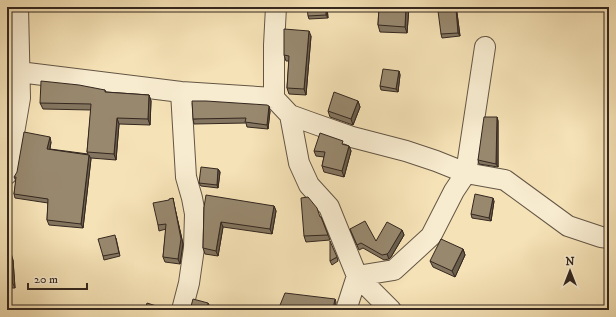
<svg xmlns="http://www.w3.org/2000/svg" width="616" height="317" viewBox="0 0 616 317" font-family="'IM FELL DW Pica',serif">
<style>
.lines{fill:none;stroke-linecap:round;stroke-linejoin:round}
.minor-casing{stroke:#645645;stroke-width:22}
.minor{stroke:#f8ecd0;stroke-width:20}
.wall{fill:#83755f;stroke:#34271f}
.shaded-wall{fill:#6a5f4d;stroke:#34271f}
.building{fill:#98886e;stroke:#34271f}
</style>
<rect width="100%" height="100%" fill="#f5e2b6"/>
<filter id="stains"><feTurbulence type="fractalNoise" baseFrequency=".005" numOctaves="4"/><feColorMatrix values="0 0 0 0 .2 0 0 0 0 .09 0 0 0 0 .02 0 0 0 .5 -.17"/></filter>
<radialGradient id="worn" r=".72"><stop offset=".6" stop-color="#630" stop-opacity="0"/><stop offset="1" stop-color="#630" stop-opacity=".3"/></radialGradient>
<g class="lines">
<defs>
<path id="minor" d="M 276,7 L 274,45 L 274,98 L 290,115 L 315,124 L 352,137 L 406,151 L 436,161 L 466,173 L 505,180 L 568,226 L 601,237 L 609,238
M 19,72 L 181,92 L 274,98
M 181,92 L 186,177 L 192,198 L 195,214 L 194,248 L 189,283 L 182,310
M 290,115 L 299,163 L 309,185 L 329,207 L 357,276 L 391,310
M 7,174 L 20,98 L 18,7
M 346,310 L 357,276 L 394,270 L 431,236 L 454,191 L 466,173 L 485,47"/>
</defs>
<use href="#minor" class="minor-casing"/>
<use href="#minor" class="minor"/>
</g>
<path class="wall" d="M 327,7 L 328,18 L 309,19 L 308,16 Z
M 379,7 L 409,7 L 407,33 L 380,32 L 378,25 Z
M 456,9 L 457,13 L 460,36 L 442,38 L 441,34 Z
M 311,36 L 306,95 L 289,94 L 287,88 L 289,61 L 286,61 L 284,55 Z
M 399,71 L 400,75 L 398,92 L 381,90 L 380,86 Z
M 105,90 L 106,92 L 149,95 L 151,101 L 150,125 L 119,124 L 116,160 L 91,158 L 83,228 L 49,225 L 47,220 L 48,203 L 15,198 L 14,194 L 16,181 L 14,177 L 51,142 L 50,149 L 88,154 L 87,152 L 91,110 L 43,109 L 40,103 Z
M 358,101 L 360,107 L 353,125 L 330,117 L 328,111 Z
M 270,111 L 268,129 L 247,127 L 246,123 L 194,124 L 193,119 Z
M 497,117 L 498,121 L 498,167 L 479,164 L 478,160 Z
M 344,144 L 349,146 L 351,151 L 344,177 L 324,172 L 322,166 L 324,157 L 316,156 L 314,151 Z
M 218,169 L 220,172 L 218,188 L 201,186 L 199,183 Z
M 173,198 L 174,204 L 183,244 L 180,264 L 165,262 L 163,257 L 166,229 L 159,231 L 158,225 Z
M 494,201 L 491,221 L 472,218 L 471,214 Z
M 274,206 L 276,211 L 272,234 L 223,227 L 218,256 L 205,254 L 203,248 L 204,207 Z
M 320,217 L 321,217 L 330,240 L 306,242 L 304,236 Z
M 350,229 L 376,241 L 402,230 L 404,235 L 391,257 L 389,259 L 384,260 L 363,248 L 359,250 Z
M 116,238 L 120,256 L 104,260 L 103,256 Z
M 463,249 L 465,255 L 455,277 L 433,267 L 430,261 Z
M 7,253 L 13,260 L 15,288 L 7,288 Z
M 337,257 L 338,261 L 332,265 L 330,261 Z"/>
<path class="shaded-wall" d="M 326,7 L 327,7 L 328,18 L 326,15 Z
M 406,7 L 409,7 L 407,33 L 405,27 Z
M 456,9 L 457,13 L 460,36 L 458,33 Z
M 309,31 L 311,36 L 306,95 L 304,89 Z
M 399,71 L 400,75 L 398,92 L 396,89 Z
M 149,95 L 151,101 L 150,125 L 148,119 Z
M 358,101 L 360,107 L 353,125 L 351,119 Z
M 269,106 L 270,111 L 268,129 L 267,125 Z
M 497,117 L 498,121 L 498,167 L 496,164 Z
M 117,118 L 119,124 L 116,160 L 114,154 Z
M 50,137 L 51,142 L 49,153 L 47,149 Z
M 349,146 L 351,151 L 344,177 L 342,171 Z
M 89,155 L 91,159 L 83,228 L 81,224 Z
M 218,169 L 220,172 L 218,188 L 217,185 Z
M 173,198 L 174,204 L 183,244 L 180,264 L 178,259 Z
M 493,198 L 494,201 L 491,221 L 489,218 Z
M 274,206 L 276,211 L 272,234 L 270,229 Z
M 221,222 L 223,227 L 218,256 L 216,251 Z
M 402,230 L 404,235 L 391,257 L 389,259 L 387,254 Z
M 463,249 L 465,255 L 455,277 L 452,271 Z
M 11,253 L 13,260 L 15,288 L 12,282 Z
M 335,299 L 336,302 L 335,310 L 334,310 L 333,309 Z
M 208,303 L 211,308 L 210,310 L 207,310 Z"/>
<path class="building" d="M 307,7 L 326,7 L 326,15 L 308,16 Z
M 379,7 L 406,7 L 405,27 L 378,25 Z
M 456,9 L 458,33 L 441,34 L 438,11 Z
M 284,29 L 309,31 L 304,89 L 287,88 L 289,56 L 284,55 Z
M 383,69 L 399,71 L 396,89 L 380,86 Z
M 41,81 L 79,85 L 105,90 L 105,92 L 149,95 L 148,119 L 117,118 L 114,154 L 87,152 L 91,104 L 40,103 Z
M 334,92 L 358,101 L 351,119 L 328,111 Z
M 192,101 L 206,101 L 267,105 L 269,106 L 267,125 L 245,122 L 246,118 L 193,119 Z
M 484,117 L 497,117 L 496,164 L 478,160 Z
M 24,132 L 50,137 L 47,149 L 89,155 L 81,224 L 47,220 L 48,199 L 14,194 L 16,177 L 14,177 L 17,172 Z
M 320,133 L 343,141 L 342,144 L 349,146 L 342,171 L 322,166 L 325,152 L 314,151 Z
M 201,167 L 218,169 L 217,185 L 199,183 Z
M 475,194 L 493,198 L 489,218 L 471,214 Z
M 206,195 L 274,206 L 270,229 L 221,222 L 216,251 L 203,248 L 204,207 Z
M 308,197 L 317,208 L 320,217 L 321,217 L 328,235 L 304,236 L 301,198 Z
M 173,198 L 181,239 L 178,259 L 163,257 L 166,224 L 158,225 L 153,203 L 169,200 L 169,199 Z
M 365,221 L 376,241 L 387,222 L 402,230 L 389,252 L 387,254 L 382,255 L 361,243 L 357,245 L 350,229 Z
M 115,235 L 119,253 L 103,256 L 98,239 Z
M 441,239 L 463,249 L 452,271 L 430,261 Z
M 330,241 L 337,257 L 330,261 Z
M 7,253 L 11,253 L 12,282 L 7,282 Z
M 285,293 L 335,299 L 333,309 L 334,310 L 278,310 Z
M 193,299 L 208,303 L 207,310 L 190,310 Z
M 147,303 L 169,310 L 145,310 Z"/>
<rect width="616" height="317" fill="none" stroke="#f5e2b6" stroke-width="24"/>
<rect x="8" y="8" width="600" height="301" fill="none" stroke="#34271f" stroke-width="2"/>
<rect x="12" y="12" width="592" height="293" fill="none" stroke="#34271f"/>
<g transform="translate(570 271)" stroke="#f8ecd0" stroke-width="3" paint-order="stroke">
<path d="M0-3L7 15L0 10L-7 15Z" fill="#34271f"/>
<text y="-6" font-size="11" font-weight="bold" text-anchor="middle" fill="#34271f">N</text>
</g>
<path d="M28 283v6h59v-6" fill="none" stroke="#34271f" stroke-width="2"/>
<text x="34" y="283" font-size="12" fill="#34271f" stroke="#f8ecd0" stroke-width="3" paint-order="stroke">20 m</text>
<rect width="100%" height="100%" filter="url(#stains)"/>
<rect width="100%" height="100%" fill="url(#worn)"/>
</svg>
